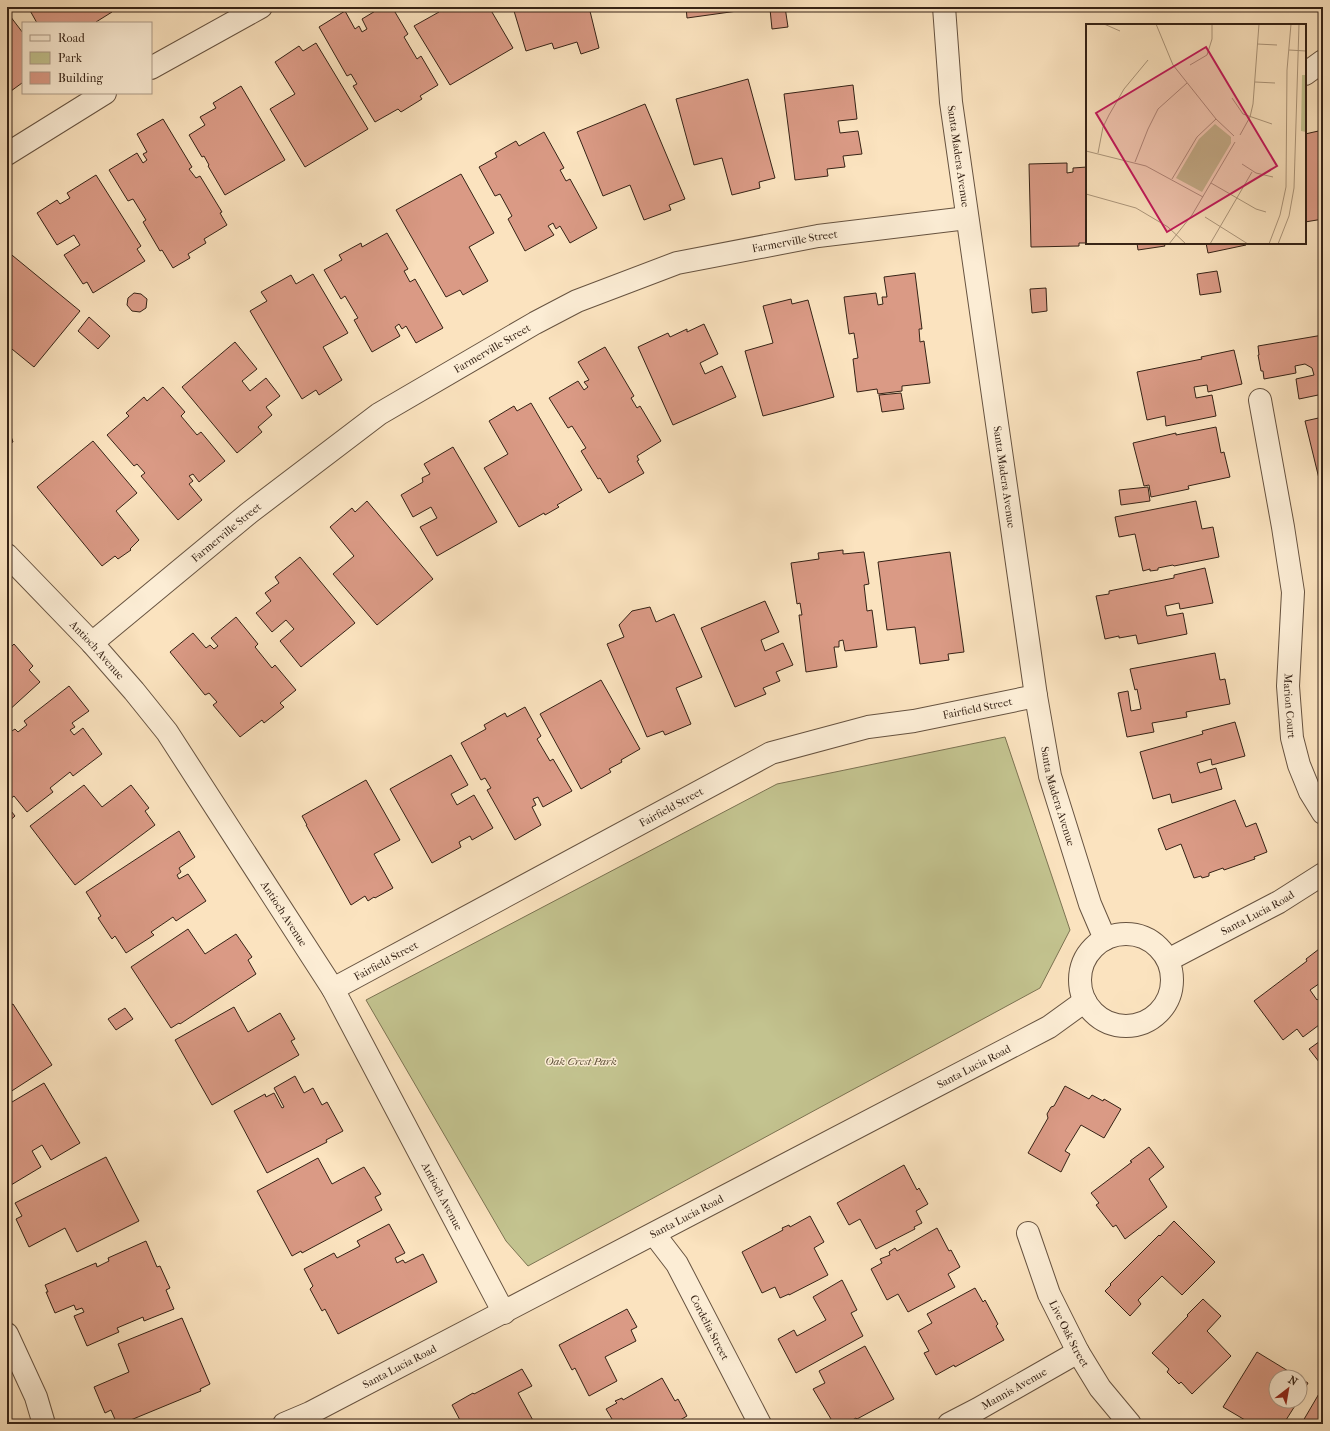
<svg xmlns="http://www.w3.org/2000/svg" width="1330" height="1431" viewBox="0 0 1330 1431" font-family="'IM FELL French Canon',serif">
<style>
.green{fill:#c3c38f;stroke:#7c7352}
.building{fill:#da9a85;stroke:#362316}
.lines{fill:none;stroke-linecap:round;stroke-linejoin:round}
.minor-casing{stroke:#675340;stroke-width:24}
.minor{stroke:#fcedd5;stroke-width:22}
.labels{text-anchor:middle;dominant-baseline:central;stroke-width:3;stroke-linejoin:round;paint-order:stroke}
.street-label{font-size:11px;fill:#362316;stroke:#fcedd5}
.park-label{font-size:11px;font-style:italic;fill:#60533a;stroke:#fcedd5}
.inset-road{fill:none;stroke:#ac967b;stroke-width:1}
.view{fill:#c2185b;fill-opacity:0.15;stroke:#c2185b;stroke-width:2}
.inset-edge{fill:none;stroke:#362316;stroke-width:2}
</style>
<rect width="100%" height="100%" fill="#fbe3bf"/>
<filter id="stains"><feTurbulence type="fractalNoise" baseFrequency=".005" numOctaves="4"/><feColorMatrix values="0 0 0 0 .2 0 0 0 0 .09 0 0 0 0 .02 0 0 0 .5 -.17"/></filter>
<radialGradient id="worn" r=".72"><stop offset=".6" stop-color="#630" stop-opacity="0"/><stop offset="1" stop-color="#630" stop-opacity=".3"/></radialGradient>
<path class="green" d="M 1005,737 L 1070,930 L 1040,988 L 528,1266 L 506,1241 L 366,1000 L 777,784 Z"/>
<path class="building" d="M 28,7 L 109,7 L 112,12 L 96,22 L 97,23 L 37,23 Z
M 382,7 L 392,7 L 408,34 L 404,37 L 417,59 L 421,56 L 438,85 L 420,96 L 422,99 L 401,112 L 398,109 L 375,122 L 353,86 L 357,84 L 351,74 L 347,76 L 319,27 L 345,11 L 355,29 L 359,26 L 362,32 L 367,29 L 362,19 Z
M 436,7 L 489,7 L 513,48 L 450,85 L 414,26 L 439,12 Z
M 518,7 L 589,7 L 599,48 L 581,54 L 577,42 L 554,49 L 552,43 L 526,51 L 514,11 L 518,9 Z
M 686,7 L 759,7 L 759,8 L 687,18 Z
M 785,7 L 788,27 L 772,29 L 770,9 Z
M 7,12 L 23,33 L 23,84 L 22,83 L 11,91 L 7,86 Z
M 316,43 L 368,129 L 305,167 L 270,109 L 295,94 L 275,62 L 299,46 L 303,51 Z
M 748,79 L 775,178 L 759,182 L 760,188 L 732,195 L 722,158 L 694,165 L 676,99 Z
M 853,85 L 857,119 L 838,121 L 840,133 L 858,131 L 862,154 L 843,156 L 845,167 L 827,169 L 828,176 L 795,180 L 784,94 Z
M 241,86 L 285,160 L 225,195 L 208,166 L 209,165 L 204,156 L 202,157 L 189,135 L 205,125 L 200,117 L 216,108 L 213,103 Z
M 645,104 L 685,199 L 669,205 L 671,210 L 644,220 L 630,185 L 603,196 L 577,132 Z
M 163,119 L 192,167 L 189,169 L 196,178 L 200,176 L 222,212 L 220,213 L 227,225 L 204,239 L 206,243 L 188,254 L 190,258 L 173,268 L 162,250 L 160,251 L 143,222 L 146,220 L 133,199 L 128,201 L 109,170 L 137,153 L 143,163 L 147,160 L 143,154 L 147,152 L 137,134 Z
M 1323,130 L 1323,219 L 1305,222 L 1305,146 L 1306,146 L 1305,134 Z
M 544,132 L 564,168 L 560,170 L 566,181 L 570,179 L 597,228 L 570,243 L 560,226 L 556,229 L 553,223 L 548,226 L 554,235 L 525,251 L 508,219 L 512,216 L 500,194 L 495,196 L 479,167 L 497,157 L 495,153 L 516,141 L 519,146 Z
M 1067,163 L 1067,173 L 1073,172 L 1073,168 L 1087,167 L 1087,243 L 1079,243 L 1079,246 L 1031,247 L 1029,164 Z
M 461,174 L 494,233 L 469,247 L 488,281 L 463,295 L 460,290 L 446,297 L 396,210 Z
M 96,175 L 141,246 L 137,249 L 145,261 L 93,293 L 87,282 L 83,284 L 64,255 L 80,245 L 74,235 L 57,245 L 37,213 L 57,200 L 60,204 L 70,198 L 67,193 Z
M 387,233 L 408,269 L 404,271 L 410,282 L 415,279 L 443,328 L 416,343 L 406,326 L 402,329 L 399,324 L 395,327 L 400,336 L 372,352 L 354,320 L 358,318 L 345,296 L 341,299 L 324,270 L 342,260 L 339,255 L 361,243 L 362,247 Z
M 1137,243 L 1170,243 L 1164,244 L 1165,246 L 1138,250 Z
M 1206,243 L 1246,243 L 1246,245 L 1208,253 Z
M 7,251 L 80,311 L 34,367 L 7,345 Z
M 1217,271 L 1221,292 L 1200,295 L 1197,274 Z
M 915,273 L 922,329 L 919,329 L 920,342 L 924,341 L 930,383 L 902,386 L 902,391 L 878,394 L 877,389 L 857,392 L 853,359 L 858,358 L 854,333 L 849,334 L 844,297 L 876,293 L 878,305 L 883,304 L 882,297 L 887,297 L 884,277 Z
M 313,274 L 348,333 L 323,347 L 342,380 L 319,395 L 316,390 L 302,399 L 250,311 L 267,301 L 261,292 L 291,275 L 296,284 Z
M 1046,288 L 1047,311 L 1032,313 L 1030,289 Z
M 134,293 L 141,294 L 147,299 L 146,308 L 140,312 L 132,311 L 127,305 L 128,298 Z
M 791,299 L 792,304 L 808,300 L 834,397 L 763,416 L 745,351 L 773,343 L 763,306 Z
M 89,317 L 110,336 L 98,349 L 78,331 Z
M 704,324 L 718,354 L 700,363 L 705,374 L 722,366 L 736,397 L 673,425 L 638,347 L 668,333 L 670,337 L 687,329 L 687,332 Z
M 1323,335 L 1323,394 L 1299,399 L 1296,379 L 1314,375 L 1312,368 L 1305,364 L 1295,366 L 1296,373 L 1264,379 L 1263,371 L 1261,371 L 1258,355 L 1259,355 L 1258,346 Z
M 235,342 L 257,369 L 242,381 L 250,391 L 266,378 L 280,396 L 266,407 L 272,415 L 258,427 L 262,432 L 237,453 L 182,387 Z
M 605,347 L 634,396 L 631,398 L 637,408 L 640,406 L 661,441 L 637,456 L 639,460 L 637,461 L 644,473 L 609,493 L 600,478 L 598,479 L 581,451 L 586,448 L 572,426 L 568,428 L 549,398 L 578,381 L 584,390 L 588,387 L 584,382 L 589,380 L 578,362 Z
M 1234,350 L 1242,384 L 1208,392 L 1207,385 L 1194,387 L 1196,398 L 1212,395 L 1216,416 L 1166,426 L 1165,416 L 1147,420 L 1137,372 L 1202,359 L 1201,357 Z
M 163,387 L 185,412 L 181,416 L 197,435 L 201,432 L 225,461 L 199,482 L 193,474 L 189,476 L 193,481 L 189,484 L 202,500 L 178,520 L 141,476 L 145,473 L 137,464 L 134,466 L 107,435 L 129,416 L 126,413 L 144,397 L 147,401 Z
M 901,393 L 904,409 L 882,412 L 879,395 Z
M 531,403 L 582,490 L 557,505 L 559,507 L 545,515 L 544,513 L 519,527 L 484,468 L 508,454 L 489,421 L 514,406 L 517,411 Z
M 1323,417 L 1323,495 L 1305,421 Z
M 7,425 L 13,442 L 7,444 Z
M 1216,427 L 1221,453 L 1224,452 L 1230,477 L 1188,486 L 1189,489 L 1151,497 L 1149,485 L 1144,486 L 1133,443 L 1176,433 L 1176,435 Z
M 93,441 L 137,493 L 116,511 L 139,540 L 130,549 L 131,550 L 118,559 L 115,556 L 102,566 L 37,487 Z
M 453,447 L 497,522 L 437,556 L 420,527 L 437,518 L 431,507 L 413,517 L 401,495 L 423,482 L 422,478 L 430,474 L 424,464 Z
M 1148,487 L 1150,501 L 1121,505 L 1119,490 Z
M 367,501 L 433,579 L 377,625 L 333,574 L 354,556 L 330,527 L 352,508 L 355,512 Z
M 1196,501 L 1202,529 L 1213,527 L 1219,557 L 1174,566 L 1173,565 L 1158,568 L 1158,570 L 1150,571 L 1150,569 L 1143,571 L 1135,534 L 1119,537 L 1115,517 Z
M 843,550 L 843,554 L 864,552 L 869,584 L 864,585 L 867,611 L 872,610 L 877,647 L 845,651 L 843,640 L 839,641 L 839,647 L 834,647 L 837,667 L 806,672 L 799,615 L 802,615 L 800,603 L 797,604 L 791,563 L 819,559 L 818,553 Z
M 950,552 L 964,652 L 948,654 L 949,660 L 920,664 L 915,627 L 887,630 L 878,562 Z
M 300,557 L 355,623 L 301,667 L 280,641 L 294,629 L 286,620 L 272,632 L 256,613 L 271,601 L 265,593 L 279,583 L 275,577 Z
M 1205,568 L 1213,603 L 1180,609 L 1179,603 L 1165,606 L 1167,616 L 1183,613 L 1187,634 L 1138,644 L 1136,635 L 1119,638 L 1119,636 L 1105,639 L 1096,596 L 1109,594 L 1109,591 L 1174,578 L 1174,575 Z
M 765,601 L 779,632 L 761,640 L 765,651 L 783,643 L 793,665 L 776,672 L 780,681 L 763,688 L 766,694 L 735,707 L 701,628 Z
M 650,607 L 656,622 L 674,614 L 702,677 L 676,688 L 691,724 L 665,735 L 663,731 L 647,737 L 607,644 L 624,637 L 619,625 L 632,611 Z
M 236,617 L 258,644 L 255,647 L 272,668 L 275,665 L 296,690 L 280,703 L 284,707 L 264,723 L 262,720 L 240,737 L 213,705 L 217,702 L 209,693 L 205,695 L 170,652 L 193,633 L 206,648 L 210,645 L 214,649 L 218,646 L 211,638 Z
M 14,644 L 33,666 L 29,670 L 40,682 L 7,712 L 7,651 Z
M 1215,653 L 1220,680 L 1225,679 L 1230,704 L 1186,712 L 1187,717 L 1152,723 L 1154,732 L 1127,737 L 1118,693 L 1128,691 L 1131,711 L 1141,709 L 1137,689 L 1135,690 L 1130,669 Z
M 601,680 L 640,749 L 621,760 L 622,762 L 609,769 L 611,772 L 581,789 L 540,714 Z
M 69,686 L 89,711 L 72,723 L 75,727 L 70,730 L 74,735 L 83,728 L 102,754 L 73,776 L 70,772 L 50,788 L 53,792 L 27,812 L 14,796 L 10,799 L 7,794 L 7,734 L 15,729 L 18,732 L 27,725 L 24,721 Z
M 525,707 L 541,736 L 537,739 L 550,761 L 553,759 L 572,791 L 543,807 L 538,797 L 533,799 L 536,805 L 532,807 L 541,825 L 515,840 L 487,790 L 491,788 L 485,778 L 481,780 L 461,743 L 486,729 L 484,725 L 505,713 L 507,717 Z
M 1235,722 L 1245,756 L 1212,765 L 1211,759 L 1197,763 L 1200,773 L 1216,768 L 1222,789 L 1172,803 L 1170,794 L 1153,799 L 1140,752 L 1203,734 L 1202,731 Z
M 451,755 L 468,785 L 451,794 L 457,805 L 474,795 L 493,828 L 472,840 L 470,836 L 459,842 L 461,847 L 432,863 L 390,789 Z
M 366,780 L 400,840 L 374,854 L 393,888 L 375,898 L 374,897 L 368,901 L 365,896 L 351,905 L 306,825 L 307,825 L 302,816 Z
M 84,785 L 102,807 L 131,785 L 149,808 L 145,811 L 155,825 L 75,885 L 30,826 Z
M 1235,800 L 1246,827 L 1256,823 L 1267,852 L 1254,857 L 1255,859 L 1224,870 L 1223,868 L 1209,873 L 1209,876 L 1202,878 L 1201,876 L 1194,878 L 1181,844 L 1166,850 L 1158,829 Z
M 7,806 L 15,816 L 7,823 Z
M 179,831 L 195,857 L 179,868 L 181,872 L 177,875 L 179,879 L 188,874 L 206,901 L 176,921 L 173,917 L 151,932 L 154,935 L 126,953 L 115,936 L 112,939 L 98,918 L 101,916 L 86,892 Z
M 188,929 L 205,954 L 236,934 L 252,957 L 248,960 L 256,974 L 180,1024 L 179,1023 L 171,1028 L 131,967 Z
M 1323,946 L 1323,981 L 1310,990 L 1317,1000 L 1323,995 L 1323,1022 L 1303,1037 L 1297,1029 L 1283,1040 L 1254,1001 L 1307,961 L 1306,959 Z
M 13,1004 L 52,1065 L 7,1094 L 7,1007 Z
M 234,1007 L 248,1032 L 280,1013 L 295,1039 L 291,1041 L 299,1055 L 212,1105 L 175,1040 Z
M 125,1008 L 133,1019 L 116,1030 L 108,1019 Z
M 1323,1039 L 1323,1067 L 1309,1049 Z
M 295,1076 L 304,1093 L 313,1088 L 322,1105 L 327,1102 L 343,1131 L 326,1140 L 327,1142 L 267,1173 L 234,1111 L 265,1094 L 266,1097 L 274,1093 L 282,1108 L 284,1107 L 274,1088 Z
M 44,1083 L 80,1143 L 51,1160 L 42,1145 L 32,1151 L 41,1167 L 11,1185 L 7,1177 L 7,1105 Z
M 1065,1086 L 1089,1099 L 1092,1095 L 1103,1101 L 1104,1099 L 1121,1109 L 1104,1138 L 1081,1125 L 1065,1151 L 1070,1154 L 1061,1172 L 1028,1153 L 1048,1118 L 1047,1114 L 1051,1107 L 1054,1106 Z
M 1149,1147 L 1164,1167 L 1149,1179 L 1167,1207 L 1125,1239 L 1116,1225 L 1113,1227 L 1096,1205 L 1099,1203 L 1091,1193 L 1132,1162 L 1130,1161 Z
M 106,1157 L 139,1221 L 77,1252 L 65,1228 L 29,1247 L 16,1219 L 22,1216 L 15,1203 Z
M 318,1158 L 332,1184 L 364,1167 L 381,1194 L 375,1197 L 382,1210 L 302,1253 L 301,1251 L 292,1256 L 257,1191 Z
M 904,1165 L 917,1190 L 919,1188 L 928,1204 L 916,1211 L 922,1223 L 914,1227 L 915,1229 L 876,1249 L 860,1219 L 849,1225 L 837,1203 Z
M 810,1216 L 824,1242 L 814,1248 L 828,1275 L 789,1295 L 789,1294 L 780,1298 L 775,1287 L 762,1293 L 742,1252 L 783,1230 L 782,1228 L 789,1225 L 790,1227 Z
M 1174,1221 L 1215,1262 L 1182,1295 L 1162,1276 L 1138,1300 L 1141,1304 L 1130,1316 L 1105,1291 L 1111,1285 L 1110,1284 L 1159,1235 L 1160,1236 Z
M 389,1224 L 405,1253 L 395,1258 L 397,1263 L 403,1260 L 405,1263 L 423,1254 L 437,1282 L 338,1334 L 325,1309 L 322,1311 L 310,1289 L 313,1286 L 304,1269 L 334,1253 L 337,1258 L 360,1246 L 357,1241 Z
M 937,1228 L 949,1251 L 951,1250 L 960,1267 L 948,1274 L 955,1287 L 908,1312 L 898,1294 L 887,1300 L 871,1269 L 882,1263 L 880,1259 L 890,1255 L 889,1252 L 895,1248 L 897,1251 Z
M 146,1241 L 157,1267 L 160,1266 L 170,1288 L 166,1290 L 174,1309 L 144,1321 L 143,1317 L 117,1328 L 119,1332 L 87,1346 L 74,1316 L 84,1312 L 82,1308 L 76,1310 L 74,1305 L 55,1313 L 46,1292 L 48,1292 L 45,1285 L 96,1263 L 97,1267 L 109,1261 L 108,1258 Z
M 842,1280 L 857,1310 L 851,1313 L 863,1336 L 796,1373 L 778,1339 L 794,1330 L 797,1336 L 826,1320 L 813,1297 Z
M 975,1288 L 983,1302 L 985,1300 L 998,1324 L 996,1326 L 1004,1340 L 955,1367 L 954,1365 L 936,1375 L 924,1353 L 929,1351 L 918,1331 L 932,1323 L 927,1314 Z
M 1203,1299 L 1221,1316 L 1207,1331 L 1231,1356 L 1192,1394 L 1181,1382 L 1179,1384 L 1167,1372 L 1169,1369 L 1152,1353 L 1188,1316 L 1187,1315 Z
M 627,1309 L 637,1327 L 631,1330 L 636,1341 L 605,1357 L 617,1381 L 589,1396 L 575,1368 L 572,1370 L 559,1345 Z
M 182,1318 L 210,1384 L 200,1389 L 201,1391 L 121,1424 L 117,1424 L 111,1410 L 105,1413 L 94,1387 L 129,1372 L 118,1344 Z
M 865,1346 L 894,1399 L 857,1419 L 856,1418 L 845,1424 L 834,1424 L 813,1389 L 825,1383 L 819,1371 Z
M 1257,1352 L 1298,1377 L 1276,1377 L 1276,1401 L 1298,1401 L 1286,1420 L 1284,1420 L 1281,1424 L 1276,1424 L 1269,1420 L 1266,1424 L 1247,1424 L 1244,1422 L 1245,1420 L 1223,1407 Z
M 522,1369 L 532,1386 L 518,1393 L 535,1424 L 462,1424 L 452,1405 L 473,1393 L 474,1394 Z
M 662,1378 L 675,1401 L 678,1399 L 687,1416 L 675,1423 L 675,1424 L 615,1424 L 606,1409 L 617,1403 L 615,1401 L 622,1398 L 623,1400 Z
M 1300,1378 L 1308,1383 L 1300,1397 Z
M 1320,1392 L 1323,1394 L 1323,1424 L 1308,1424 L 1303,1421 Z"/>
<g class="lines">
<defs>
<g id="minor">
<path id="s1" d="M 944,7 L 951,102 L 1036,696 L 1050,776 L 1090,904 L 1105,939"/>
<path d="M 151,68 L 261,7"/>
<path d="M 1305,74 L 1323,61"/>
<path d="M 7,154 L 105,93"/>
<path id="s2" d="M 1260,400 L 1283,527 L 1293,592 L 1288,686 L 1292,738 L 1299,765 L 1310,792 L 1323,813"/>
<path id="s3" d="M 7,555 L 92,643 L 134,691 L 167,732 L 333,989 L 504,1313"/>
<path id="s4" d="M 92,643 L 249,513 L 379,414 L 535,323 L 577,301 L 677,263 L 818,236 L 967,218"/>
<circle cx="1126" cy="980" r="46"/>
<path id="s5" d="M 1168,960 L 1279,902 L 1323,874"/>
<path id="s6" d="M 333,989 L 771,753 L 868,727 L 914,721 L 1036,696"/>
<path id="s7" d="M 1028,1233 L 1049,1294 L 1078,1352 L 1100,1388 L 1130,1424"/>
<path id="s8" d="M 654,1234 L 677,1264 L 760,1424"/>
<path d="M 7,1334 L 36,1397 L 44,1424"/>
<path id="s9" d="M 284,1424 L 310,1413 L 1049,1027 L 1085,1001"/>
<path id="s10" d="M 949,1424 L 978,1409 L 1078,1352"/>
</g>
</defs>
<use href="#minor" class="minor-casing"/>
<use href="#minor" class="minor"/>
</g>
<g class="labels">
<g class="street-label">
<text stroke="none"><textPath href="#s1" startOffset="150">Santa Madera Avenue</textPath></text>
<text stroke="none"><textPath href="#s4" startOffset="822">Farmerville Street</textPath></text>
<text stroke="none"><textPath href="#s4" startOffset="498">Farmerville Street</textPath></text>
<text stroke="none"><textPath href="#s1" startOffset="474">Santa Madera Avenue</textPath></text>
<text stroke="none"><textPath href="#s4" startOffset="174">Farmerville Street</textPath></text>
<text stroke="none"><textPath href="#s3" startOffset="131">Antioch Avenue</textPath></text>
<text stroke="none"><textPath href="#s2" startOffset="309">Marion Court</textPath></text>
<text stroke="none"><textPath href="#s6" startOffset="709">Fairfield Street</textPath></text>
<text stroke="none"><textPath href="#s1" startOffset="798">Santa Madera Avenue</textPath></text>
<text stroke="none"><textPath href="#s6" startOffset="384">Fairfield Street</textPath></text>
<text stroke="none"><textPath href="#s5" startOffset="101">Santa Lucia Road</textPath></text>
<text stroke="none"><textPath href="#s3" startOffset="455">Antioch Avenue</textPath></text>
<text stroke="none"><textPath href="#s6" startOffset="60">Fairfield Street</textPath></text>
<text stroke="none"><textPath href="#s9" startOffset="777">Santa Lucia Road</textPath></text>
<text stroke="none"><textPath href="#s3" startOffset="779">Antioch Avenue</textPath></text>
<text stroke="none"><textPath href="#s9" startOffset="453">Santa Lucia Road</textPath></text>
<text stroke="none"><textPath href="#s8" startOffset="109">Cordelia Street</textPath></text>
<text stroke="none"><textPath href="#s7" startOffset="109">Live Oak Street</textPath></text>
<text stroke="none"><textPath href="#s9" startOffset="129">Santa Lucia Road</textPath></text>
<text stroke="none"><textPath href="#s10" startOffset="74">Mannis Avenue</textPath></text>
</g>
<g class="park-label">
<text x="581" y="1061">Oak Crest Park</text>
</g>
</g>
<g transform="translate(1086 24)">
<rect width="220" height="220" fill="#fbe3bf"/>
<path d="M 220,47 L 220,108 L 215,107 L 216,51 L 220,51 ZM 129,100 L 145,113 L 145,119 L 116,168 L 90,154 L 113,115 Z" fill="#c3c38f"/>
<path class="inset-road" d="M 18,0 L 34,7M 70,0 L 87,41 L 130,95 L 148,112M 171,20 L 191,21M 203,26 L 220,27M 104,41 L 121,31 L 126,15 L 126,0M 169,58 L 189,59M 146,74 L 157,90 L 186,100M 154,111 L 164,93 L 167,80 L 173,0M 0,127 L 60,142 L 117,173M 12,129 L 17,103 L 23,91 L 38,65 L 62,36M 49,138 L 62,105 L 72,85 L 101,59M 156,140 L 170,149 L 187,153M 86,155 L 111,113 L 130,95M 125,159 L 170,185 L 180,188M 0,170 L 50,184 L 82,203 L 100,220M 119,193 L 162,220M 83,220 L 106,191 L 149,118M 124,220 L 166,148M 183,220 L 194,191 L 200,163 L 201,46 L 205,0M 192,220 L 203,192 L 208,164 L 213,0"/>
<path class="view" d="M 120,23 L 191,142 L 81,208 L 10,89 Z"/>
<rect width="220" height="220" class="inset-edge"/>
</g>
<rect width="1330" height="1431" fill="none" stroke="#fbe3bf" stroke-width="24"/>
<rect x="8" y="8" width="1314" height="1415" fill="none" stroke="#362316" stroke-width="2"/>
<rect x="12" y="12" width="1306" height="1407" fill="none" stroke="#362316"/>
<rect x="22" y="22" width="130" height="72" fill="#fcedd5" stroke="#ad9c89"/>
<rect x="30" y="35" width="20" height="6" fill="#fcedd5" stroke="#ad9c89"/>
<text x="58" y="42" font-size="12" fill="#362316">Road</text>
<rect x="30" y="52" width="20" height="12" fill="#c3c38f" stroke="#ad9c89"/>
<text x="58" y="62" font-size="12" fill="#362316">Park</text>
<rect x="30" y="72" width="20" height="12" fill="#da9a85" stroke="#ad9c89"/>
<text x="58" y="82" font-size="12" fill="#362316">Building</text>
<g transform="translate(1288 1389) rotate(31)"><circle r="19" fill="#fcedd5" stroke="#ad9c89"/>
<path d="M0-3L7 15L0 10L-7 15Z" fill="#8f2418"/>
<text y="-6" font-size="11" font-weight="bold" text-anchor="middle" fill="#362316">N</text>
</g>
<rect width="100%" height="100%" filter="url(#stains)"/>
<rect width="100%" height="100%" fill="url(#worn)"/>
</svg>
